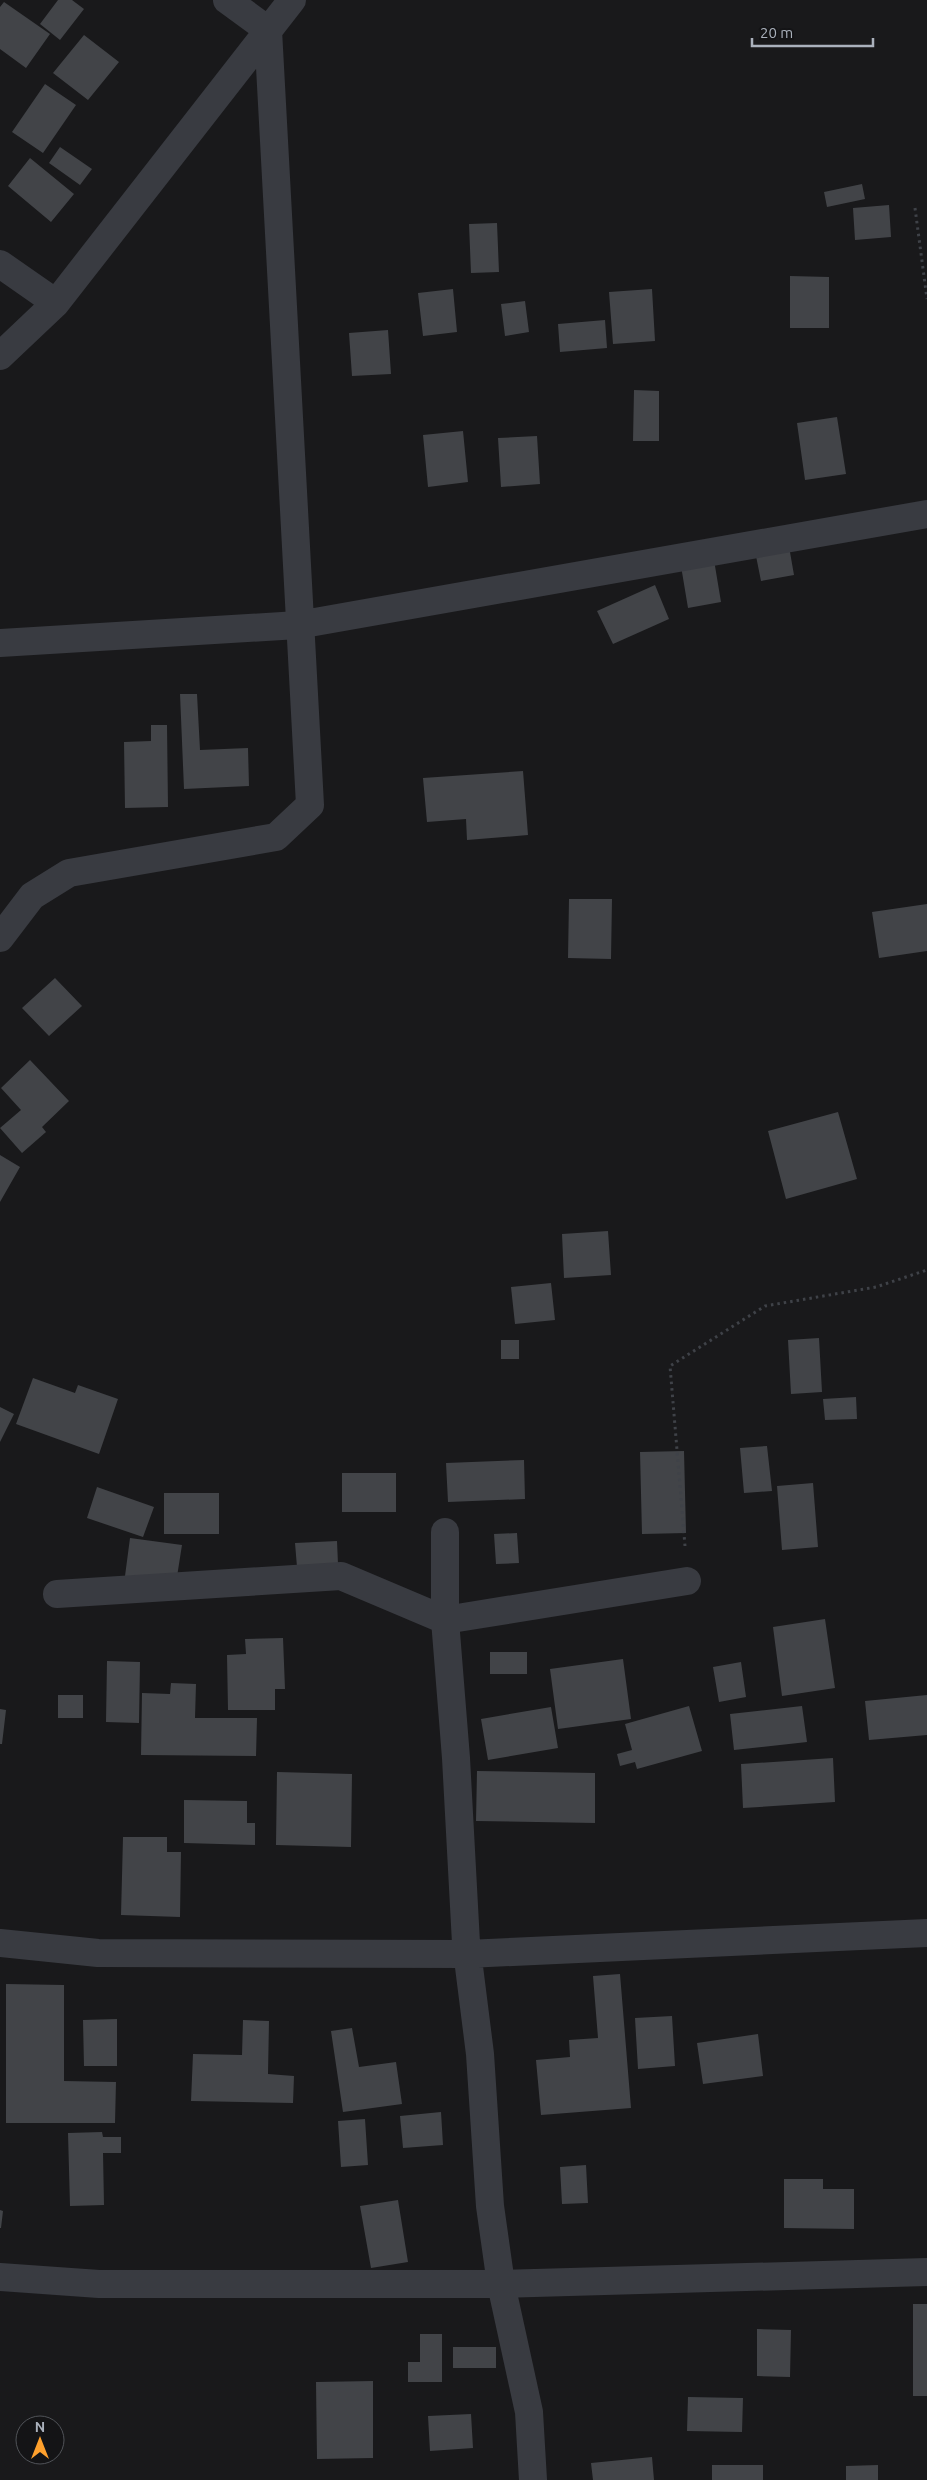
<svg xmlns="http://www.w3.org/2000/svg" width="927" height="2480" viewBox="0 0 927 2480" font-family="Ubuntu,sans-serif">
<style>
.building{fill:#424448}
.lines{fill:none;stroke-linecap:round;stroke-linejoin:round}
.path{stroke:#3f4248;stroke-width:3;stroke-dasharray:2.5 4;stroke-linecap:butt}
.street{stroke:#393b41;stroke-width:28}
</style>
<rect width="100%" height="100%" fill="#19191b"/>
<path class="building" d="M 58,0 L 72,0 L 84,9 L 60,40 L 40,24 Z
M 4,2 L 50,34 L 26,68 L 0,49 L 0,7 Z
M 84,35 L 119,62 L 88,100 L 53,73 Z
M 45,84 L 76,105 L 43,153 L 12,132 Z
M 60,147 L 92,169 L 80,185 L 49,163 Z
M 30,158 L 74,194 L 51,222 L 8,186 Z
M 862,184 L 865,199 L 827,207 L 824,192 Z
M 889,205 L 891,237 L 855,240 L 853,208 Z
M 497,223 L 499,272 L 471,273 L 469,224 Z
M 790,276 L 829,277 L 829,328 L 790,328 Z
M 453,289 L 457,332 L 423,336 L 418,293 Z
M 652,289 L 655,341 L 613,344 L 609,292 Z
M 525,301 L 529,332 L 505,336 L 501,304 Z
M 605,320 L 607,348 L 560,352 L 558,324 Z
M 388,330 L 391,374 L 352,376 L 349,333 Z
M 634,390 L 659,391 L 659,441 L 633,441 Z
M 837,417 L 846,474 L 805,480 L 797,423 Z
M 463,431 L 468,482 L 428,487 L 423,435 Z
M 537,436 L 540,484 L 501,487 L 498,438 Z
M 787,535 L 794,575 L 761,581 L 753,541 Z
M 714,560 L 721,602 L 688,608 L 681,566 Z
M 655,585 L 669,619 L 613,644 L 597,611 Z
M 180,694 L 197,694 L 200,750 L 248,748 L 249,786 L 184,789 Z
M 151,725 L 167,725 L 168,807 L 125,808 L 124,742 L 151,741 Z
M 523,771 L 528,835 L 467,840 L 466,819 L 427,822 L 423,778 Z
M 569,899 L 612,899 L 611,959 L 568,958 Z
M 927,904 L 927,951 L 879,958 L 872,912 Z
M 55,978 L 82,1006 L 49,1036 L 22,1008 Z
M 30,1060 L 69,1101 L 42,1127 L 46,1132 L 22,1153 L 0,1128 L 21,1110 L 1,1088 Z
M 838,1112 L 857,1179 L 786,1199 L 768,1131 Z
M 0,1155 L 20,1167 L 0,1202 Z
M 608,1231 L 611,1275 L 564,1278 L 562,1234 Z
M 551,1283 L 555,1320 L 515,1324 L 511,1287 Z
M 819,1338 L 822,1392 L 791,1394 L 788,1340 Z
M 501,1340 L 519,1340 L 519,1359 L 501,1359 Z
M 33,1378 L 75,1393 L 78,1385 L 118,1399 L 99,1454 L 16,1424 Z
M 856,1397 L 857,1419 L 825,1420 L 823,1399 Z
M 0,1407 L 14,1414 L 0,1442 Z
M 767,1446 L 772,1491 L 744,1493 L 740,1448 Z
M 684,1451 L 686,1533 L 642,1534 L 640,1452 Z
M 524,1460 L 525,1499 L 448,1502 L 446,1463 Z
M 342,1473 L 396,1473 L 396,1512 L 342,1512 Z
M 813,1483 L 818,1547 L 782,1550 L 777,1486 Z
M 97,1487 L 154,1507 L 143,1537 L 87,1518 Z
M 164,1493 L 219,1493 L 219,1534 L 164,1534 Z
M 517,1533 L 519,1563 L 496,1564 L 494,1534 Z
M 130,1538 L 182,1545 L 176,1583 L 125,1576 Z
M 337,1541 L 338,1564 L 297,1567 L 295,1543 Z
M 825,1619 L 835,1688 L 782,1696 L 773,1627 Z
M 283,1638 L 285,1689 L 275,1689 L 275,1710 L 228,1710 L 227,1655 L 246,1654 L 245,1639 Z
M 490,1652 L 527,1652 L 527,1674 L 490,1674 Z
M 623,1659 L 631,1719 L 558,1729 L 550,1669 Z
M 107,1661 L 140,1662 L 139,1723 L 106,1722 Z
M 741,1662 L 746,1697 L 719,1702 L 713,1667 Z
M 171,1683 L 196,1684 L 195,1718 L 257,1718 L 256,1756 L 141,1755 L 142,1693 L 170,1694 Z
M 58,1695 L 83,1695 L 83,1718 L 58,1718 Z
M 927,1695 L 927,1735 L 869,1740 L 865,1701 Z
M 689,1706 L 702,1751 L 637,1769 L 635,1762 L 620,1766 L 617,1754 L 632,1750 L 625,1724 Z
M 802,1706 L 807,1742 L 734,1750 L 730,1714 Z
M 551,1707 L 558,1748 L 488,1760 L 481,1719 Z
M 0,1709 L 6,1710 L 2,1744 L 0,1744 Z
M 833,1758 L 835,1802 L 743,1808 L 741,1764 Z
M 477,1771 L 595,1773 L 595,1823 L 476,1821 Z
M 277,1772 L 352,1774 L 351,1847 L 276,1845 Z
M 184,1800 L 247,1801 L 247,1823 L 255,1823 L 255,1845 L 184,1843 Z
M 123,1837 L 167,1837 L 167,1852 L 181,1852 L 180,1917 L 121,1915 Z
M 620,1974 L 631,2108 L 541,2115 L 536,2060 L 570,2057 L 569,2040 L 598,2038 L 593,1976 Z
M 6,1984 L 64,1985 L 64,2081 L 116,2082 L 115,2123 L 6,2123 Z
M 672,2016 L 675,2066 L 638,2069 L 635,2018 Z
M 117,2019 L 117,2066 L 84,2066 L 83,2020 Z
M 243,2020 L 269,2021 L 268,2074 L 294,2076 L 293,2103 L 191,2101 L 193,2054 L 242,2055 Z
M 352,2028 L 359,2067 L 396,2062 L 402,2104 L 343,2112 L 331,2031 Z
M 758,2034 L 763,2076 L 703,2084 L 697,2043 Z
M 441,2112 L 443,2145 L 403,2148 L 400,2116 Z
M 365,2119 L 368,2165 L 341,2167 L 338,2121 Z
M 102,2132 L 103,2137 L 121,2137 L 121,2153 L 103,2153 L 104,2205 L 70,2206 L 68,2133 Z
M 586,2165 L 588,2203 L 562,2204 L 560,2167 Z
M 784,2179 L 823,2179 L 823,2189 L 854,2189 L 854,2229 L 784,2228 Z
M 398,2200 L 408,2262 L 371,2268 L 360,2206 Z
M 0,2210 L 3,2211 L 1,2228 L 0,2228 Z
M 913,2304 L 927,2304 L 927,2396 L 913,2396 Z
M 757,2329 L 791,2330 L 790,2377 L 757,2376 Z
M 420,2334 L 442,2334 L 442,2382 L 408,2382 L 408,2362 L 420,2362 Z
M 453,2347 L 496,2347 L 496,2368 L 453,2368 Z
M 373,2381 L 373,2458 L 317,2459 L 316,2382 Z
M 688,2397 L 743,2398 L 742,2432 L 687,2431 Z
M 471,2414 L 473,2448 L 430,2451 L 428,2416 Z
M 652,2457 L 654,2480 L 593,2480 L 591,2463 Z
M 712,2465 L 763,2465 L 763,2480 L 712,2480 Z
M 878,2465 L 878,2480 L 846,2480 L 846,2466 Z"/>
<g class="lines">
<path class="path" d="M 915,208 L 927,299
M 685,1546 L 670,1366 L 765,1306 L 876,1287 L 927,1270"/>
<path class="street" d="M 0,264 L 56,303
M 0,356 L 56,303 L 292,0
M 0,643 L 298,625 L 927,514
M 0,938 L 32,896 L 69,873 L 276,837 L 310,805 L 268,30 L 227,0
M 445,1532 L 445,1620 L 456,1758 L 466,1943 L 480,2054 L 490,2206 L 501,2284 L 529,2412 L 533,2480
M 57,1594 L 341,1576 L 445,1620 L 687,1581
M 0,1943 L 98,1953 L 467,1954 L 927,1933
M 0,2277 L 99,2284 L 501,2284 L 927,2272"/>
</g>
<g transform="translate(40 2440)"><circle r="24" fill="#141416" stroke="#505358"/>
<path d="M0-4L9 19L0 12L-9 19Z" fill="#ffa12d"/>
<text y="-8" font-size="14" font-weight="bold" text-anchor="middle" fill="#aab1bc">N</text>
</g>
<path d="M752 38v8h121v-8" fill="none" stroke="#aab1bc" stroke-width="2.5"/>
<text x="760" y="38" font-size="15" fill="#aab1bc" stroke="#141416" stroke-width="4" paint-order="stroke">20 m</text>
</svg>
